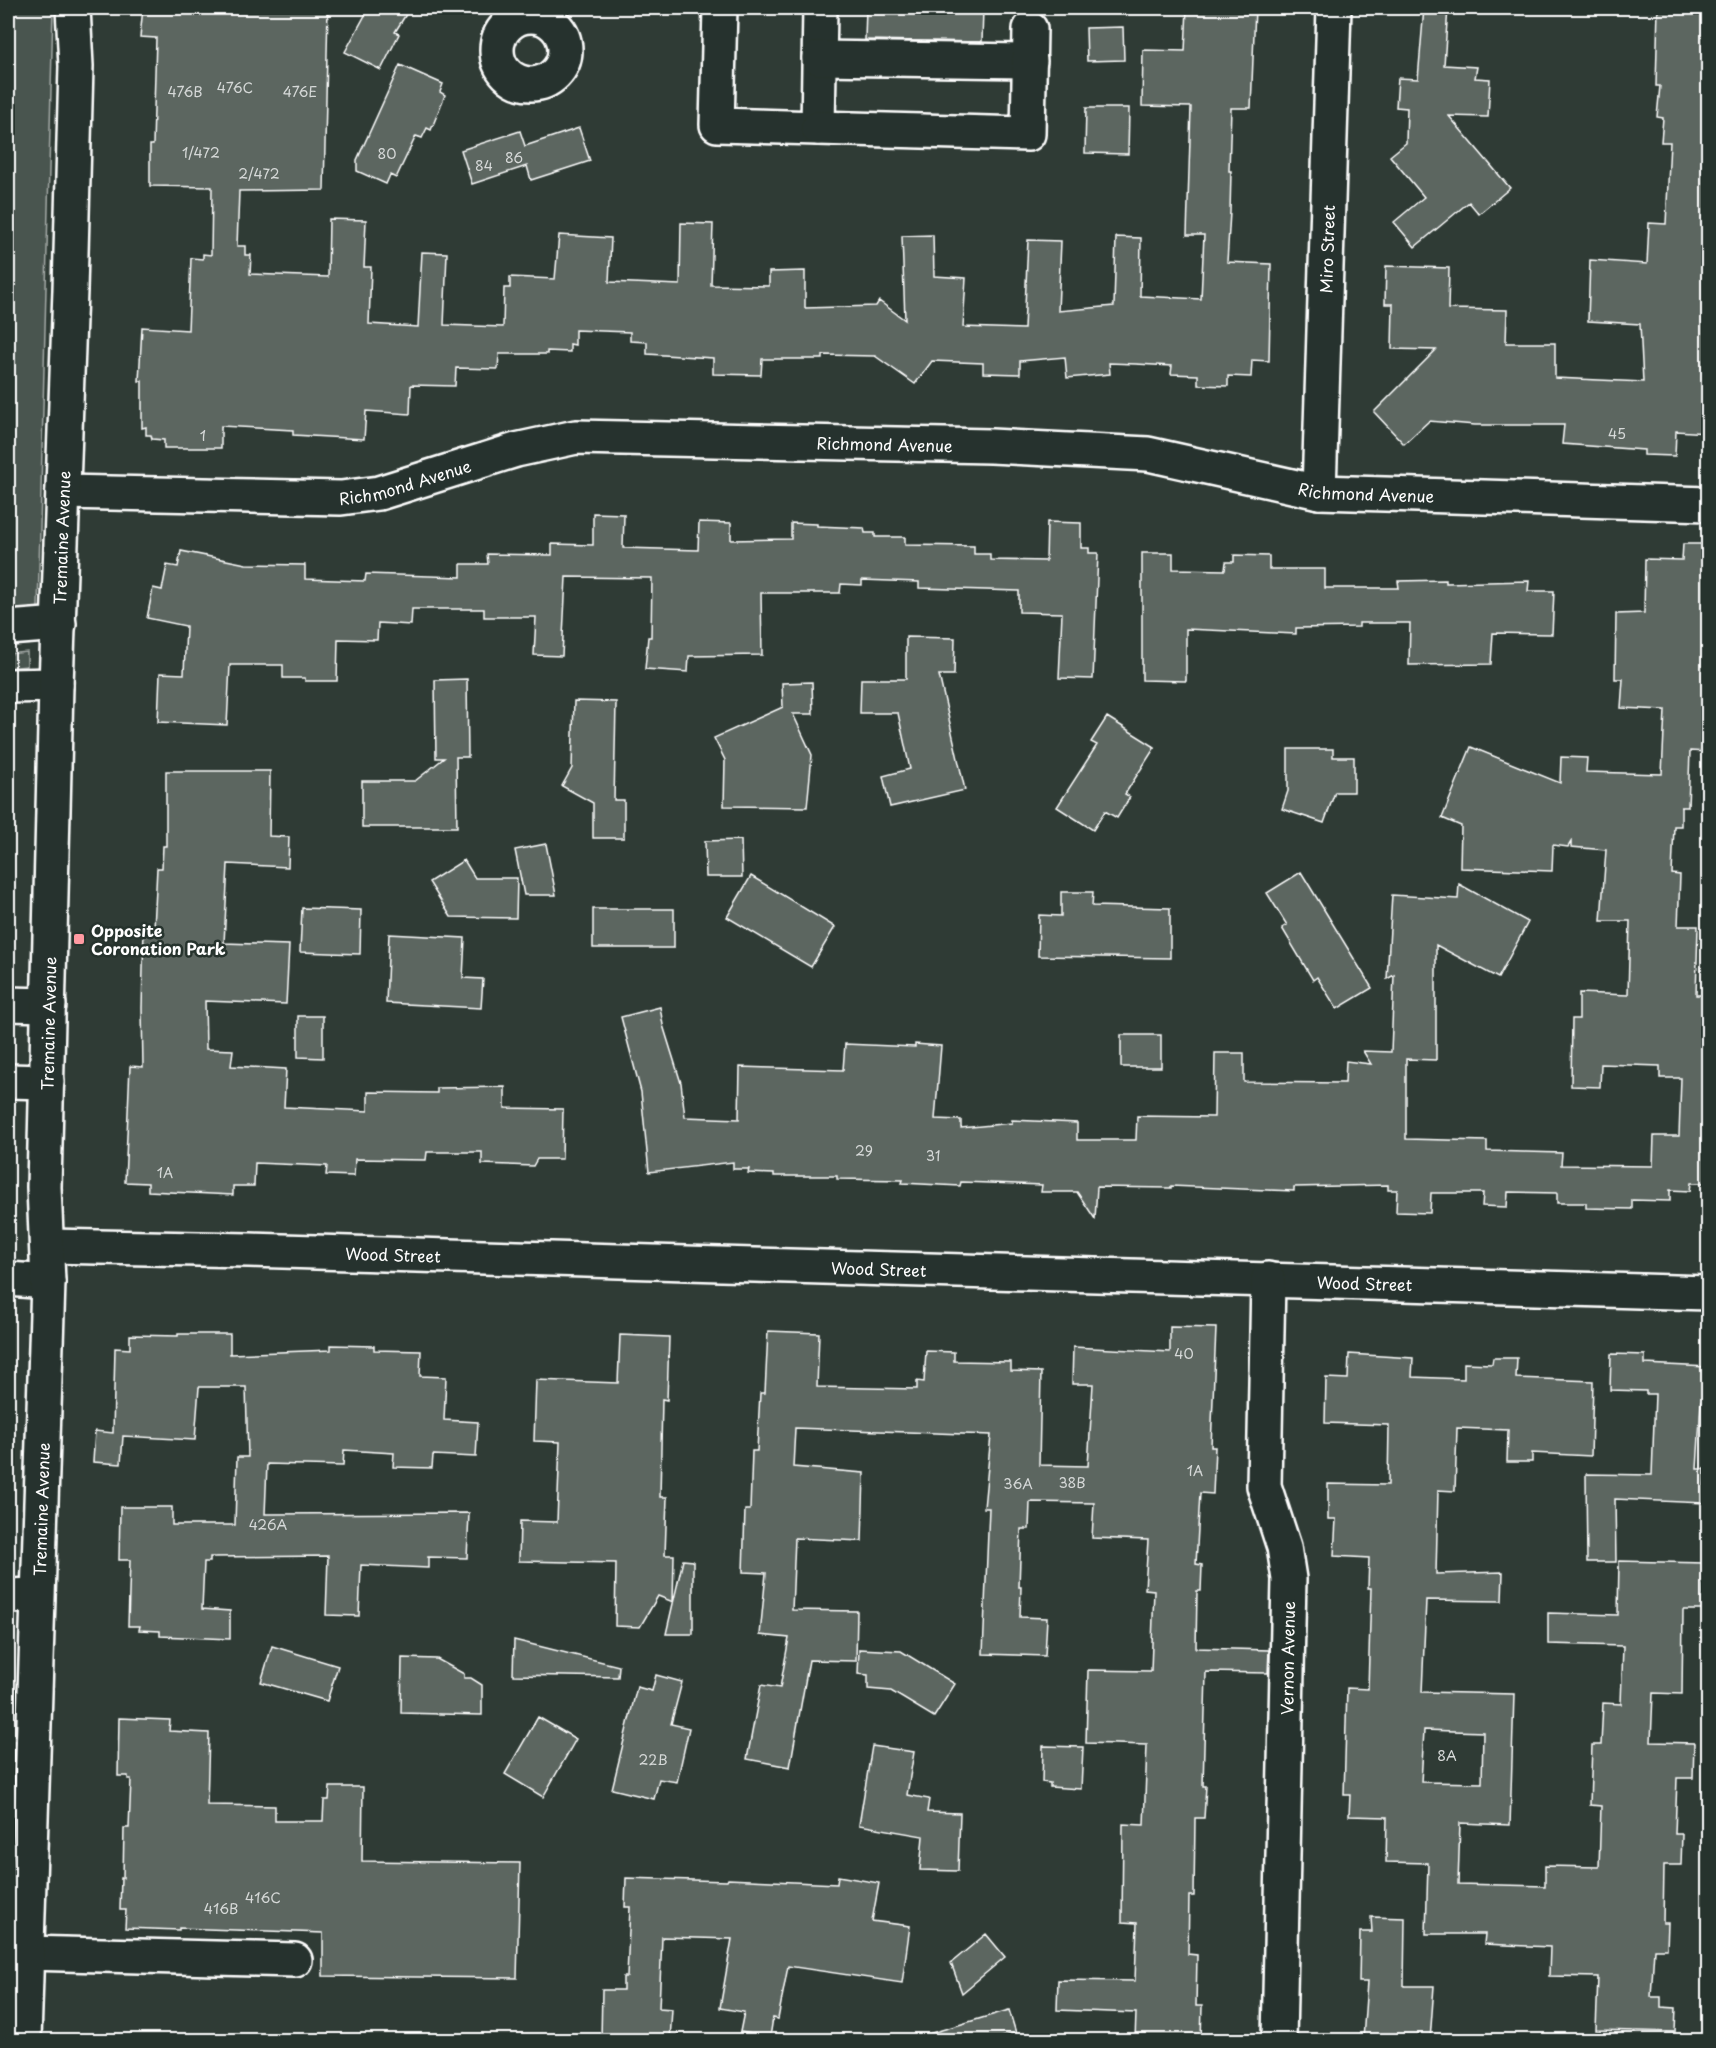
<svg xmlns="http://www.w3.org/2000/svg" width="1716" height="2048" viewBox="0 0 1716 2048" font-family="'Playpen Sans',sans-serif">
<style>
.green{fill:#4a544f;stroke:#a4aaa7;stroke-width:1.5}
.building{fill:#5b6661;stroke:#fff;stroke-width:1.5;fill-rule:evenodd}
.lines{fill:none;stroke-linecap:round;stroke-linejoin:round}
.minor-casing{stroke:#fff;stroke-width:38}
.major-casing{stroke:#fff;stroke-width:38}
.minor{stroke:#26332d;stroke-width:33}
.major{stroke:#26332d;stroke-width:33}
.poi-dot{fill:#ff9aa2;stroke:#26332d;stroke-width:2}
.labels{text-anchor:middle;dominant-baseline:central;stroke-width:5;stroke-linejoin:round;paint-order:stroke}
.number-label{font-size:14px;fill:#d6d9d8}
.street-label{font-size:16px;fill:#fff;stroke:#26332d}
.poi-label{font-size:16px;font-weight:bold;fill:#fff;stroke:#26332d;text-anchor:start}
</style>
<rect width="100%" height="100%" fill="#2f3b35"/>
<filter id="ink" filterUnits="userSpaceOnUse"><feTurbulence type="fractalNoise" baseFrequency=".0167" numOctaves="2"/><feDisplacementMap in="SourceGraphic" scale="12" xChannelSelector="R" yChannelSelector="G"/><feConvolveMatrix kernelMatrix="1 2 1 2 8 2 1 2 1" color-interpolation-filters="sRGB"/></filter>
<g filter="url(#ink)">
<path class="green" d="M 8,8 L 53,8 L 38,608 L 8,610 Z
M 27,652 L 27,666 L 8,668 L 8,654 Z"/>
<path class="building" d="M 143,8 L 328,8 L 324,190 L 239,191 L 237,246 L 245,246 L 245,255 L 251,255 L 250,274 L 328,277 L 329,219 L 366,220 L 364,267 L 371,267 L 369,324 L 418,327 L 422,252 L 447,253 L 444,325 L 503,327 L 504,288 L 510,288 L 510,277 L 555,279 L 559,235 L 611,238 L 609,282 L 680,285 L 681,223 L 713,224 L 711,285 L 769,286 L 769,272 L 805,271 L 805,308 L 876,306 L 879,301 L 905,320 L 902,236 L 933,235 L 934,276 L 966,278 L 963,327 L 1024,329 L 1028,240 L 1061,241 L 1058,311 L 1114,306 L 1116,237 L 1141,238 L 1140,296 L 1201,299 L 1204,235 L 1187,235 L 1191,107 L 1142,106 L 1143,50 L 1185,51 L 1187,8 L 1255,8 L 1251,108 L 1231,108 L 1229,171 L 1231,171 L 1230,212 L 1227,262 L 1271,264 L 1269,361 L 1252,360 L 1251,377 L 1228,376 L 1228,386 L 1198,385 L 1198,375 L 1171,374 L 1172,366 L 1136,364 L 1109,363 L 1110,374 L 1067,378 L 1065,357 L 1020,361 L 1020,374 L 983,373 L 983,363 L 932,361 L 915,384 L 875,356 L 823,355 L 823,359 L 762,359 L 761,375 L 713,374 L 713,358 L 647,354 L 647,342 L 630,341 L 630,332 L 575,330 L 575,345 L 570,344 L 570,352 L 547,351 L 547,354 L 499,354 L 498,369 L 456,368 L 455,386 L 411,385 L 410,414 L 366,411 L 364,439 L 293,435 L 293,430 L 221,426 L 221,448 L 164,448 L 164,440 L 152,439 L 151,435 L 146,435 L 146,427 L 142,428 L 142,381 L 139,381 L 142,327 L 188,330 L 191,258 L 203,259 L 203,254 L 211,255 L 212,187 L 150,186 L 150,145 L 153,145 L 156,38 L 140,37 Z
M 369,8 L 410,8 L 395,32 L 399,34 L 381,70 L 345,52 Z
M 866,8 L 983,8 L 982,42 L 865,40 Z
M 1424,8 L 1448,8 L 1444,65 L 1477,67 L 1475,78 L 1490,79 L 1488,117 L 1449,116 L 1510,188 L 1479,214 L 1469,202 L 1415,247 L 1394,222 L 1424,197 L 1390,156 L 1406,143 L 1407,108 L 1396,107 L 1398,78 L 1418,79 Z
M 1658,8 L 1708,8 L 1708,433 L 1676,431 L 1675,456 L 1644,455 L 1644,450 L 1562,444 L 1564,425 L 1475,425 L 1429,421 L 1404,444 L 1374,412 L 1436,350 L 1392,349 L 1393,304 L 1385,304 L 1386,266 L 1449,268 L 1448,309 L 1507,310 L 1506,343 L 1555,343 L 1555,378 L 1643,382 L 1640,324 L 1588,321 L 1590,260 L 1647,264 L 1649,223 L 1666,224 L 1670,142 L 1661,142 L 1663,118 L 1657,117 L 1660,86 L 1656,86 Z
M 1123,27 L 1124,60 L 1087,61 L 1086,28 Z
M 400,65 L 443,84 L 440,92 L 445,95 L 431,130 L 427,128 L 422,138 L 416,136 L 396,178 L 390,175 L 386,184 L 357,171 L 357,160 Z
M 1086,108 L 1129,108 L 1128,154 L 1085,153 Z
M 579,128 L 590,161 L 531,180 L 527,166 L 472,184 L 461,150 L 520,131 L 525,146 Z
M 593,513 L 624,514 L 623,548 L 698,550 L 699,522 L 731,523 L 731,540 L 791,539 L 791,523 L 817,524 L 817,526 L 864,528 L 865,533 L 875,533 L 875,537 L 905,537 L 905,545 L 974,546 L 974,554 L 990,554 L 990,560 L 1046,561 L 1047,522 L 1081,523 L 1081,548 L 1089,548 L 1089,553 L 1098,553 L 1093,679 L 1059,678 L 1062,613 L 1019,612 L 1019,591 L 919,588 L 919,582 L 862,580 L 862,585 L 841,584 L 840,593 L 761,593 L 762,655 L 689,656 L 688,672 L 645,669 L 648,637 L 651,637 L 652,578 L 566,577 L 562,656 L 534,655 L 536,617 L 484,617 L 484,609 L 412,609 L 411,625 L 378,623 L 377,640 L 338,639 L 337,681 L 305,681 L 305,678 L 283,678 L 283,665 L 230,665 L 227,725 L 158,722 L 160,673 L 184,674 L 186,626 L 147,618 L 153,588 L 162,590 L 167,565 L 178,567 L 181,551 L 246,564 L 305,565 L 305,579 L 365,581 L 366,574 L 461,577 L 461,564 L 488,564 L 487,554 L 552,555 L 552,544 L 593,545 Z
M 1683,544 L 1708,544 L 1708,752 L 1690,751 L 1688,807 L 1681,807 L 1681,826 L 1674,826 L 1672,874 L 1680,875 L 1678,926 L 1698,926 L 1696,995 L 1704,995 L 1704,1051 L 1708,1051 L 1708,1183 L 1691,1183 L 1690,1191 L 1670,1190 L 1670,1201 L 1632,1200 L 1632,1209 L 1586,1208 L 1586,1203 L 1557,1203 L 1557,1193 L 1508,1192 L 1507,1207 L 1482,1206 L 1483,1193 L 1431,1193 L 1430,1213 L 1396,1212 L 1397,1190 L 1388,1190 L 1388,1185 L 1294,1187 L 1294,1191 L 1171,1186 L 1171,1188 L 1097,1187 L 1095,1219 L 1077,1192 L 1041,1192 L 1042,1185 L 961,1182 L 960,1186 L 902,1183 L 903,1180 L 837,1179 L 837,1176 L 774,1176 L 774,1174 L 748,1173 L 749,1169 L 733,1169 L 733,1162 L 649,1172 L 641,1092 L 621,1017 L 660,1007 L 663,1025 L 681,1083 L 685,1117 L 739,1119 L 740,1067 L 843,1070 L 845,1044 L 915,1047 L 915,1044 L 941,1046 L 935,1119 L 961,1120 L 961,1128 L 1012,1123 L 1012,1120 L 1077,1123 L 1077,1140 L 1136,1140 L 1137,1116 L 1214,1117 L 1215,1053 L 1244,1053 L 1244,1082 L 1345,1083 L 1346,1061 L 1371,1064 L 1363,1051 L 1391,1052 L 1394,975 L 1387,979 L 1392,895 L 1458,899 L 1459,884 L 1528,922 L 1498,978 L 1436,945 L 1436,1060 L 1406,1059 L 1406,1139 L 1487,1141 L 1487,1151 L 1562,1153 L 1561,1165 L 1653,1166 L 1654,1136 L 1679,1136 L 1681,1078 L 1660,1078 L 1660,1066 L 1601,1064 L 1600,1087 L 1571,1086 L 1572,1019 L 1579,1019 L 1579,993 L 1628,995 L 1630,921 L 1601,921 L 1606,850 L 1571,847 L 1571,842 L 1568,847 L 1553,845 L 1552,871 L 1460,868 L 1461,826 L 1442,818 L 1471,747 L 1560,783 L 1561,757 L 1587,758 L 1586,772 L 1662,774 L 1665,710 L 1621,708 L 1623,679 L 1615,679 L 1616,614 L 1644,613 L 1645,559 L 1682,560 Z
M 1142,553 L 1173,553 L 1173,569 L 1225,570 L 1226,562 L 1234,562 L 1234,555 L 1269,556 L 1269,569 L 1325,569 L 1325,588 L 1399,588 L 1398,581 L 1446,580 L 1446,583 L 1529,581 L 1528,591 L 1554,591 L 1552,634 L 1493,633 L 1491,664 L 1409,665 L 1410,623 L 1359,623 L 1359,627 L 1296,628 L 1296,634 L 1186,629 L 1186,681 L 1142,680 Z
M 906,637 L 955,638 L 954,675 L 939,675 L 965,790 L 890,807 L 883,776 L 910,769 L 898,713 L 860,713 L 861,679 L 906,679 Z
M 467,679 L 468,757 L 456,757 L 457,827 L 362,827 L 362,781 L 415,781 L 444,758 L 436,758 L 435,680 Z
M 812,682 L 813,714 L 793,714 L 812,755 L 807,807 L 724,806 L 725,760 L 714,738 L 783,707 L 782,683 Z
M 574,701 L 616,702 L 614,800 L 624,800 L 624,838 L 593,838 L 593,803 L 562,786 L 572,768 Z
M 1107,717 L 1155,747 L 1125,794 L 1130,797 L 1117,818 L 1105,811 L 1093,830 L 1057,807 L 1097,745 L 1091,742 Z
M 1288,749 L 1333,749 L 1333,757 L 1354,757 L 1354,792 L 1335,792 L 1324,823 L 1282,809 L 1288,791 Z
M 166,771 L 270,771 L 269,836 L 289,837 L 288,867 L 228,864 L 224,943 L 289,945 L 286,1004 L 205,1001 L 206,1049 L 233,1050 L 231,1066 L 286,1069 L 284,1107 L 368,1111 L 368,1092 L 437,1093 L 437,1088 L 505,1087 L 505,1108 L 563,1109 L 562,1159 L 537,1159 L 533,1166 L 482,1164 L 482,1152 L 427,1152 L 426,1160 L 355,1159 L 354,1176 L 326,1175 L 327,1166 L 255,1163 L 254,1186 L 233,1186 L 233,1195 L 148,1191 L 148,1183 L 125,1182 L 130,1066 L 143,1067 L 142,1008 L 144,929 L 154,929 L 157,868 L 162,868 L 163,846 L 166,846 Z
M 741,840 L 742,877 L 706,877 L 705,841 Z
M 546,844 L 556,895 L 524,895 L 515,850 Z
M 464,860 L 475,878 L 517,878 L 516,918 L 451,917 L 429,882 Z
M 1301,872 L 1372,988 L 1337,1009 L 1317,977 L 1313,980 L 1282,928 L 1287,925 L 1267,893 Z
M 751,876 L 835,927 L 811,967 L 727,917 Z
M 1061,892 L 1093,892 L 1092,906 L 1170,908 L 1170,958 L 1038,956 L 1039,915 L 1061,916 Z
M 302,908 L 361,910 L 360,954 L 300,952 Z
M 593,909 L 674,909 L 674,948 L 593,948 Z
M 389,934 L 465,938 L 463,978 L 483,979 L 481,1008 L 386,1003 Z
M 298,1016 L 323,1016 L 323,1058 L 298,1057 Z
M 1121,1035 L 1161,1035 L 1161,1067 L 1121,1067 Z
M 1170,1327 L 1216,1328 L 1211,1447 L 1215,1447 L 1213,1494 L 1200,1493 L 1196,1564 L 1202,1565 L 1201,1591 L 1197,1591 L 1196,1648 L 1269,1650 L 1268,1673 L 1206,1672 L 1203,1786 L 1206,1786 L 1204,1818 L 1195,1818 L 1194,1896 L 1189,1896 L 1188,1954 L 1197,1955 L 1196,2006 L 1202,2006 L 1201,2040 L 1135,2040 L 1136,2013 L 1057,2010 L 1058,1980 L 1135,1981 L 1137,1923 L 1122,1922 L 1123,1824 L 1144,1825 L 1147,1745 L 1086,1743 L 1088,1670 L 1151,1671 L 1154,1590 L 1145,1589 L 1148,1540 L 1092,1538 L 1094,1503 L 1030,1502 L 1029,1529 L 1021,1529 L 1019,1587 L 1021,1587 L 1020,1617 L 1047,1618 L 1045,1656 L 983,1654 L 989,1508 L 984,1508 L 991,1435 L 795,1428 L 793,1467 L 864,1473 L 862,1541 L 795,1538 L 792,1610 L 857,1611 L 856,1661 L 809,1660 L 790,1767 L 747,1759 L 761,1685 L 780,1688 L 789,1638 L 760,1635 L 766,1573 L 743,1572 L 745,1510 L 750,1510 L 752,1451 L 757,1451 L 760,1393 L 765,1393 L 768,1331 L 819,1333 L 817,1387 L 917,1389 L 917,1381 L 924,1382 L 926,1351 L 954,1352 L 954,1361 L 1011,1362 L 1011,1371 L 1041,1372 L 1039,1465 L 1088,1466 L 1093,1384 L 1072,1384 L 1073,1347 L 1170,1352 Z
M 178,1334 L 230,1334 L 230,1354 L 331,1350 L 331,1345 L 374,1346 L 374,1350 L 421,1351 L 420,1376 L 446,1377 L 444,1420 L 478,1422 L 476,1457 L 433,1455 L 432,1468 L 393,1467 L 394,1453 L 344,1450 L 343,1466 L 267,1464 L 265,1514 L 469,1513 L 467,1558 L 428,1557 L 428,1568 L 361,1565 L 359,1616 L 326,1615 L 328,1556 L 210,1557 L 210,1562 L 204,1562 L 202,1609 L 230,1611 L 230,1639 L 160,1636 L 160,1631 L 139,1630 L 140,1626 L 128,1626 L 130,1560 L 119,1560 L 120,1507 L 172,1507 L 172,1525 L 235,1525 L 237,1457 L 248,1457 L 246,1387 L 199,1387 L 195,1440 L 123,1436 L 121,1464 L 93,1462 L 95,1431 L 113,1433 L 115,1348 L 130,1349 L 130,1335 L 178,1336 Z
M 620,1335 L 669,1337 L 667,1400 L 662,1399 L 660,1497 L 667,1497 L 665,1555 L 674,1555 L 673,1602 L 658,1596 L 640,1627 L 615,1626 L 616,1563 L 519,1561 L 520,1521 L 557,1522 L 560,1442 L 534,1441 L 536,1380 L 618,1383 Z
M 1349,1354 L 1413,1358 L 1412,1377 L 1464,1379 L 1464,1363 L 1492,1364 L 1493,1358 L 1517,1358 L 1516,1378 L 1593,1381 L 1591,1456 L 1532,1453 L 1532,1462 L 1507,1462 L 1508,1430 L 1457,1428 L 1455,1491 L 1438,1490 L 1436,1574 L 1503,1572 L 1502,1601 L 1426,1600 L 1422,1692 L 1514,1694 L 1510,1825 L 1460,1823 L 1458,1884 L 1545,1886 L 1545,1866 L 1599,1867 L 1601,1806 L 1590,1805 L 1592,1745 L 1601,1745 L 1603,1703 L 1621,1704 L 1623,1646 L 1548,1644 L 1548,1613 L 1618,1615 L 1619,1561 L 1704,1563 L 1703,1610 L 1683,1610 L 1682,1694 L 1653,1693 L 1651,1742 L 1694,1743 L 1693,1778 L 1677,1778 L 1675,1834 L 1682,1834 L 1681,1865 L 1664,1865 L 1663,1923 L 1668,1923 L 1667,1949 L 1654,1949 L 1651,1997 L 1661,1997 L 1661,2007 L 1676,2008 L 1675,2032 L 1596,2030 L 1598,1977 L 1549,1976 L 1550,1947 L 1484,1944 L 1485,1934 L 1426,1934 L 1428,1863 L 1386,1862 L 1387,1817 L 1349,1816 L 1350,1795 L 1344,1795 L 1347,1688 L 1368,1689 L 1371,1588 L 1368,1588 L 1369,1558 L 1334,1556 L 1336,1519 L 1328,1519 L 1328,1484 L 1388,1485 L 1389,1425 L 1325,1423 L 1326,1378 L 1348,1379 ZM 1424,1730 L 1483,1732 L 1482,1783 L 1421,1782 Z
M 1611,1354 L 1645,1355 L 1645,1364 L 1708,1367 L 1708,1403 L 1701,1402 L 1697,1469 L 1705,1469 L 1704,1503 L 1615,1499 L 1616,1562 L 1587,1562 L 1586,1474 L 1652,1475 L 1655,1394 L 1646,1394 L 1646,1391 L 1610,1390 Z
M 683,1560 L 693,1561 L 693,1634 L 666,1634 Z
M 514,1640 L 619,1666 L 618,1677 L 513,1675 Z
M 272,1646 L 338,1666 L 327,1701 L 261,1682 Z
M 859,1649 L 901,1651 L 955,1684 L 934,1717 L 891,1691 L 868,1689 L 868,1675 L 858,1674 Z
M 402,1658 L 437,1659 L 464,1674 L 464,1678 L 471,1678 L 482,1685 L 482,1715 L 401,1713 Z
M 656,1675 L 682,1682 L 671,1724 L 689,1728 L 677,1782 L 659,1779 L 654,1799 L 612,1789 L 637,1687 L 652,1691 Z
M 538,1717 L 576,1739 L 543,1797 L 505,1774 Z
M 119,1718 L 170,1720 L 169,1731 L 209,1733 L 207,1805 L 275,1806 L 275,1821 L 323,1821 L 324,1800 L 329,1800 L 330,1787 L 363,1787 L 362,1861 L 520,1863 L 517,1978 L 323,1976 L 323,1933 L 179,1928 L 179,1930 L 125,1928 L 126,1910 L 120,1910 L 121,1878 L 123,1878 L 124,1828 L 129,1828 L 131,1779 L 128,1779 L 128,1776 L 118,1776 Z
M 872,1746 L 914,1752 L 907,1795 L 929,1799 L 927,1812 L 960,1813 L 958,1871 L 920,1870 L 923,1836 L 859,1825 Z
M 1043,1746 L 1083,1747 L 1081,1789 L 1050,1787 L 1050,1783 L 1042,1782 Z
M 838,1876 L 879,1883 L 872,1921 L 910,1926 L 902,1983 L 788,1966 L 778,2019 L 773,2018 L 770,2037 L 740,2032 L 744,2012 L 720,2008 L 732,1939 L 662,1937 L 659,2008 L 672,2009 L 670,2040 L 601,2040 L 602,1990 L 623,1990 L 623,1977 L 627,1977 L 630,1907 L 625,1907 L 626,1878 L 727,1881 L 728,1879 L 837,1884 Z
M 1371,1917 L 1405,1918 L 1404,1986 L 1434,1986 L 1430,2040 L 1363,2040 L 1367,1982 L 1359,1982 L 1360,1932 L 1372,1932 Z
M 986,1934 L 1005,1957 L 962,1993 L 951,1963 Z
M 1009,2010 L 1016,2033 L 993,2040 L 929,2040 L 928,2034 Z"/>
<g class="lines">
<defs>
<g id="minor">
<path d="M 720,8 L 717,125 L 818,128 L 820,8"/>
<circle cx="531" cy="50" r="34"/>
<path d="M 819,58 L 1030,61"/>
<path d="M 818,128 L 1028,134 L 1030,29"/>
<path id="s1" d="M 63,492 L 341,498 L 379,493 L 516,450 L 576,437 L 991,446 L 1148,454 L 1319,492 L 1708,504"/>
<path id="s2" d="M 1319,492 L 1334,8"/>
<path d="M 8,628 L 59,624"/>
<path d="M 8,686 L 56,685"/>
<path d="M 8,1004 L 49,1005"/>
<path d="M 8,1081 L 47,1082"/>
<path id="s3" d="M 48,1246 L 249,1250 L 1708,1293"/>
<path d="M 8,1279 L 48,1282"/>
<path d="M 1268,1279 L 1264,1486 L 1284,1547 L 1289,1579 L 1279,2040"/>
<path d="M 8,1596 L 37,1595"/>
<path d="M 26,1953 L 295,1960"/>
</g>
<g id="major">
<path id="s4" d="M 24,2040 L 48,1282 L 44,1187 L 56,685 L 70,290 L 76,66 L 73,8"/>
</g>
</defs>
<use href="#minor" class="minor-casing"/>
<use href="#major" class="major-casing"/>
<use href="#minor" class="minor"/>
<use href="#major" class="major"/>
</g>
</g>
<rect class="poi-dot" x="73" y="933" width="12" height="12" rx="3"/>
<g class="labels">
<g class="number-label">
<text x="235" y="87">476C</text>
<text x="185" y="91">476B</text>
<text x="300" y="91">476E</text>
<text x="201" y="152">1/472</text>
<text x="387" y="153">80</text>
<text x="514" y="157">86</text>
<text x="484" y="165">84</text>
<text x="259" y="173">2/472</text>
<text x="1617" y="433">45</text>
<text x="203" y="435">1</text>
<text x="864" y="1150">29</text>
<text x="933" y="1155">31</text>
<text x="165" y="1172">1A</text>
<text x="1184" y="1353">40</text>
<text x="1195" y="1470">1A</text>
<text x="1072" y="1482">38B</text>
<text x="1018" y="1483">36A</text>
<text x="268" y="1524">426A</text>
<text x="1447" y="1755">8A</text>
<text x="653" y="1759">22B</text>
<text x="263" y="1897">416C</text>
<text x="221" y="1908">416B</text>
</g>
<g class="street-label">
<text stroke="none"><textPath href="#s2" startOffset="243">Miro Street</textPath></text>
<text stroke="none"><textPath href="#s1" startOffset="830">Richmond Avenue</textPath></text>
<text stroke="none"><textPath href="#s1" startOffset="344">Richmond Avenue</textPath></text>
<text stroke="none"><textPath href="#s1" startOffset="1316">Richmond Avenue</textPath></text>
<text stroke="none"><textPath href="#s4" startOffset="1503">Tremaine Avenue</textPath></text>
<text stroke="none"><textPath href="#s4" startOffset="1017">Tremaine Avenue</textPath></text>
<text stroke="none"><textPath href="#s3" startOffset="345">Wood Street</textPath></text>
<text stroke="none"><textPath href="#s3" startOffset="831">Wood Street</textPath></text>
<text stroke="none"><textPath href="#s3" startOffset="1317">Wood Street</textPath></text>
<text stroke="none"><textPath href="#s4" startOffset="531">Tremaine Avenue</textPath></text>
<text transform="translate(1287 1658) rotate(-89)">Vernon Avenue</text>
</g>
<g class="poi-label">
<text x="91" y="930">Opposite<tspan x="91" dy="18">Coronation Park</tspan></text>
</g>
</g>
<rect width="1716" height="2048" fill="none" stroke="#26332d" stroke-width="30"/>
<rect x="15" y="15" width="1686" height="2018" fill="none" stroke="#fff" stroke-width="2" filter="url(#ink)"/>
</svg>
